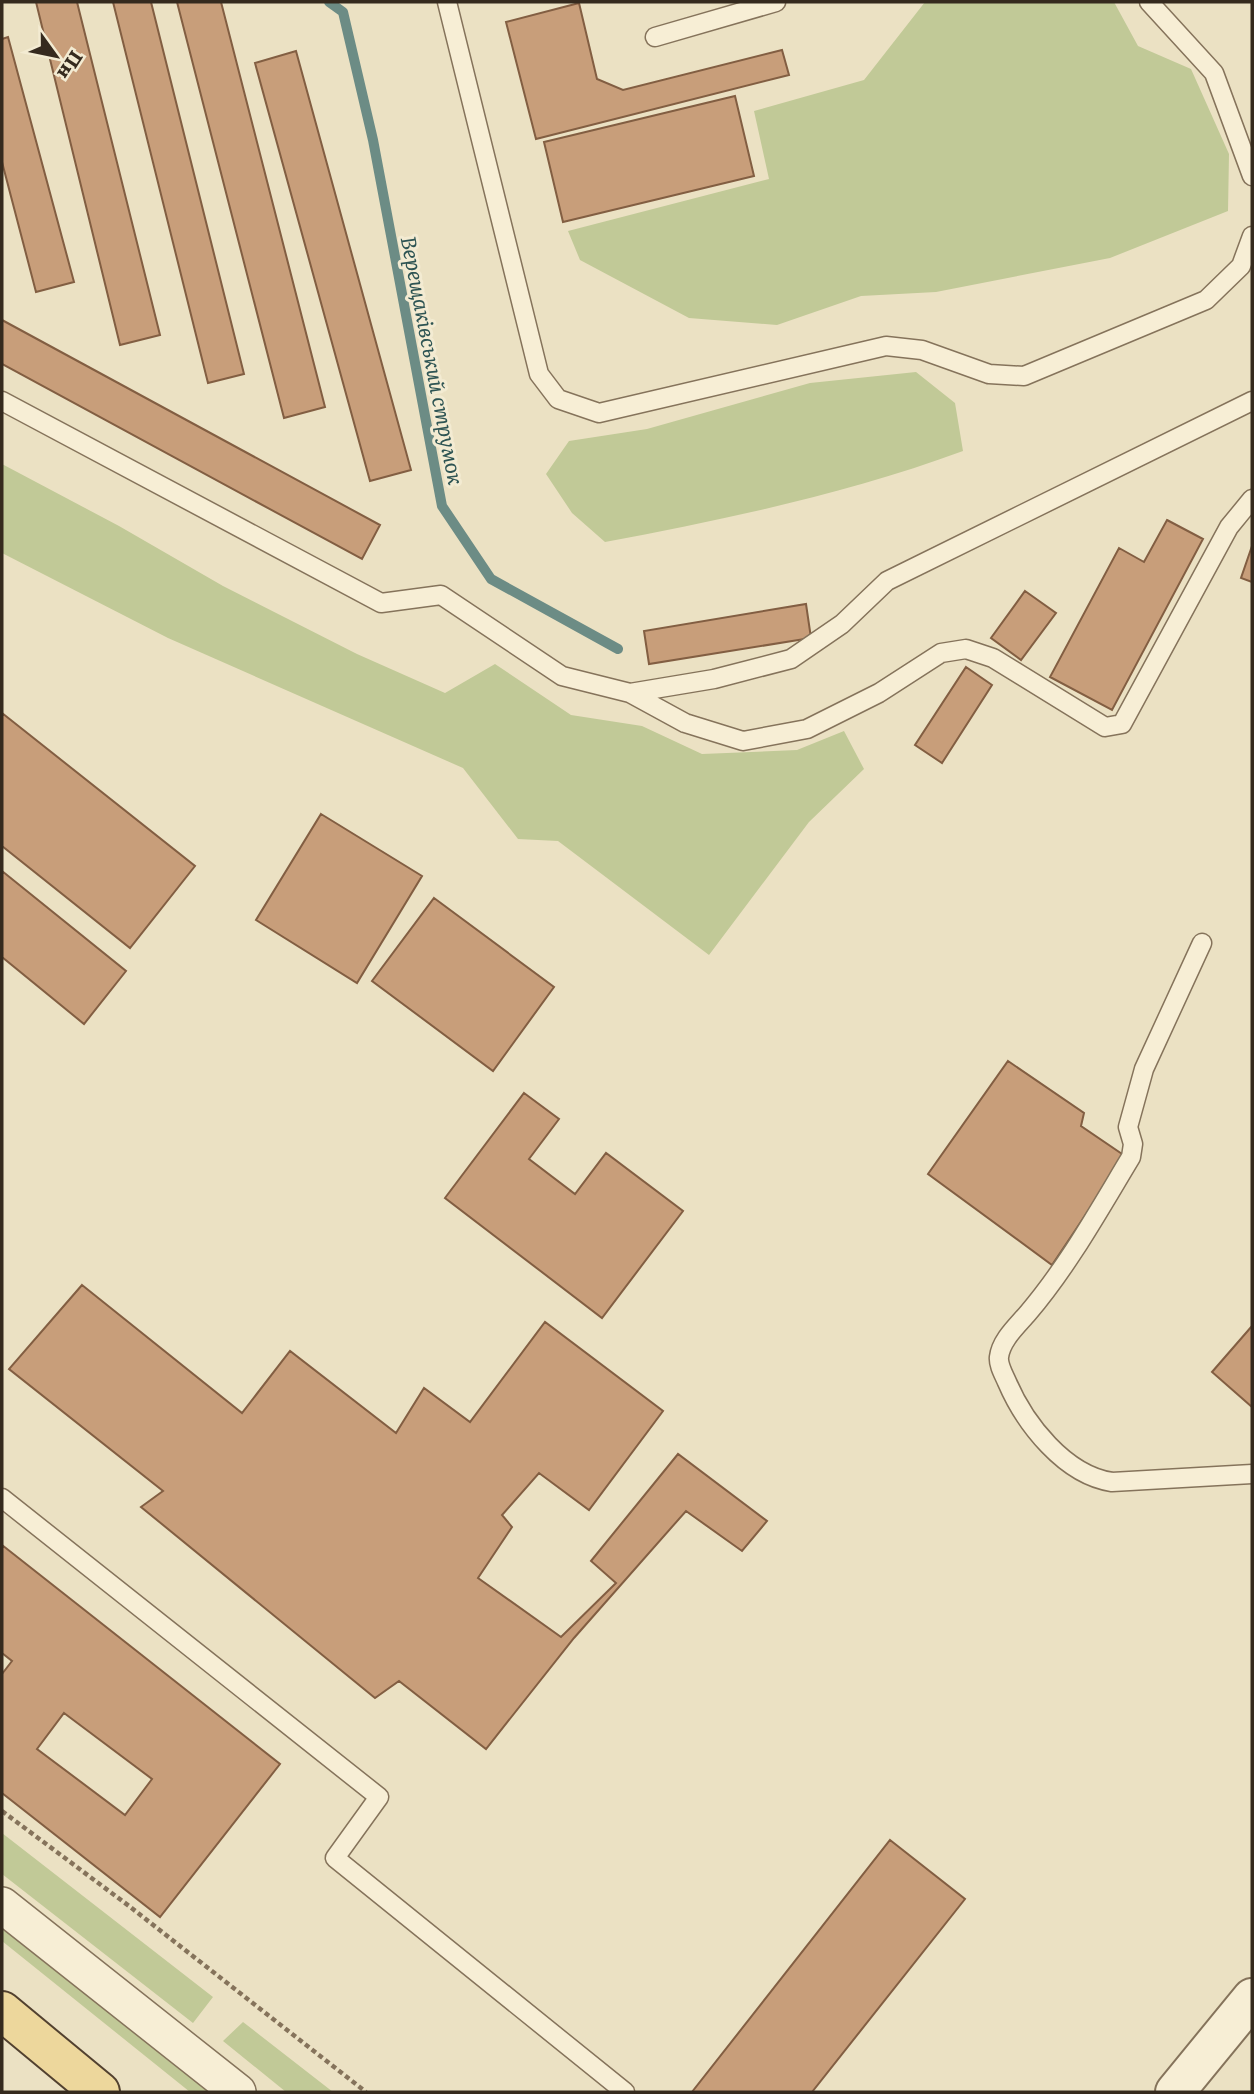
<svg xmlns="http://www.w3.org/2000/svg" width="1254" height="2094" viewBox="0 0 1254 2094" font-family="Literata,serif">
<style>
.green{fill:#c1c997}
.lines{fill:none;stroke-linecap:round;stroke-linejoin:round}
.stream{stroke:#6c8c85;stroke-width:10}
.building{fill:#c89e7a;stroke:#825e42;stroke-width:2;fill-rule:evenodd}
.service-casing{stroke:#85735b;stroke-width:21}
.minor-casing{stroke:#85735b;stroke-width:38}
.tertiary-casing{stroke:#85735b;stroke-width:42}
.primary-casing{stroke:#52412f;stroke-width:42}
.path{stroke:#85735b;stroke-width:4.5;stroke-dasharray:5 3.5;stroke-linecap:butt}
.service{stroke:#f7eed5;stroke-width:18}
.minor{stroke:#f7eed5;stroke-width:35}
.tertiary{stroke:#f7eed5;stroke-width:38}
.primary{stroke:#edd79c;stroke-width:38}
.labels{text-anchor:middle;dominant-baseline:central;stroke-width:6;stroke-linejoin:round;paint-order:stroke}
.water-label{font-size:21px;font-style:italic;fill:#2e5453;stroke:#f3ebd2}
</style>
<rect width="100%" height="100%" fill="#ebe1c3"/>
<path class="green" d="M 925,2 L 1114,2 L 1138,46 L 1191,69 L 1229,154 L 1228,211 L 1110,258 L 936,292 L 861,296 L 777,325 L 689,318 L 580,260 L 568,231 L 769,179 L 754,111 L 864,80 Z
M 916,372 L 955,403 L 963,451 C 847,494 726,519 605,542 L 572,513 L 546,474 L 569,441 L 647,429 L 810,383 Z
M 2,464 L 119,526 L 223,586 L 357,654 L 445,693 L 495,664 L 571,715 L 642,726 L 702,754 L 797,750 L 844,731 L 864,769 L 809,822 L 709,955 L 558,841 L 518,839 L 463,768 L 168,638 L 2,553 Z
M 2,1833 L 213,1997 L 193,2023 L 2,1874 Z
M 2,1918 L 221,2092 L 190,2092 L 2,1941 Z
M 243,2022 L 333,2092 L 286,2092 L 223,2041 Z"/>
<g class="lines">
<path class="stream" d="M 329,2 L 343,12 L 373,140 L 442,506 L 491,579 L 618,649"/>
</g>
<path class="building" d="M 36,2 L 77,2 L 160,335 L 120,345 Z
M 113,2 L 151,2 L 244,374 L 208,383 Z
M 177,2 L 221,2 L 325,407 L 284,418 Z
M 579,3 L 597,79 L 623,90 L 782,50 L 789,75 L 536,139 L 506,22 Z
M 8,37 L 74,282 L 36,292 L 2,162 L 2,39 Z
M 296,51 L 411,470 L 370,481 L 255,63 Z
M 735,96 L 754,176 L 563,222 L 544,142 Z
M 2,320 L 380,525 L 362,559 L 2,364 Z
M 1167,520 L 1203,539 L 1112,710 L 1050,677 L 1119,548 L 1144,562 Z
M 1252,546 L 1252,582 L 1241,578 Z
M 1025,591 L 1056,613 L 1021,660 L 991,638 Z
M 806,604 L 811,638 L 649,664 L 644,631 Z
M 966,667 L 992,685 L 942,763 L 915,745 Z
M 2,713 L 195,866 L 130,948 L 2,846 Z
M 321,814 L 422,876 L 357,983 L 256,920 Z
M 2,871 L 126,971 L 84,1024 L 2,957 Z
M 434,898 L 554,987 L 493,1071 L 372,981 Z
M 1008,1061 L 1084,1113 L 1081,1126 L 1125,1156 L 1052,1265 L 928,1174 Z
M 524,1093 L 559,1119 L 529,1159 L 575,1194 L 606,1153 L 683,1211 L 602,1318 L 445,1198 Z
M 82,1285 L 242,1413 L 290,1351 L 396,1433 L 424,1388 L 470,1422 L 545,1322 L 663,1411 L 589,1510 L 539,1473 L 502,1515 L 512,1527 L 478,1578 L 561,1637 L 616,1583 L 591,1561 L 678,1454 L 767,1521 L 742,1551 L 686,1511 L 574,1638 L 486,1749 L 399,1681 L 375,1698 L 141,1507 L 163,1491 L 9,1369 Z
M 1252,1326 L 1252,1407 L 1212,1372 Z
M 2,1545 L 280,1764 L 160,1917 L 2,1793 L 2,1674 L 12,1661 L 2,1653 ZM 64,1713 L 152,1779 L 125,1815 L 37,1749 Z
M 890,1840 L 965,1899 L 812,2092 L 692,2092 Z"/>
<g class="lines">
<defs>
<path id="service" d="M 447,2 L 539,374 L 558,399 L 599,413 L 886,346 L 922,350 L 989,374 L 1024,376 L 1206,300 L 1241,266 L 1252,236
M 1149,2 L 1214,73 L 1252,176
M 655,37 L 776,2
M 2,401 L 381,603 L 441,595 L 562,676 L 630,693 L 685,723 L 743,741 L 807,729 L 879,693 L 941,653 L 966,649 L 993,658 L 1105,727 L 1122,724 L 1229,527 L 1252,499
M 630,693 L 714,679 L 791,659 L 842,624 L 887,581 L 1252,401
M 1202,943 L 1144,1069 L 1128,1127 L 1133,1144 L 1131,1157 C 1099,1210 1068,1266 1028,1313 C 1017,1326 1001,1340 999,1357 C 998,1365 1004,1375 1007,1382 C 1025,1424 1065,1475 1112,1482 L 1252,1474
M 2,1498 L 379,1797 L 335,1858 L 625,2092"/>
<path id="minor" d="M 2,1905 L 238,2092"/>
<path id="tertiary" d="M 1175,2092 L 1252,1998"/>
<path id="primary" d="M 2,2011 L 100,2092"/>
</defs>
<use href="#service" class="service-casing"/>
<use href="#minor" class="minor-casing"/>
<use href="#tertiary" class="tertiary-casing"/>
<use href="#primary" class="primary-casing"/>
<path class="path" d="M 2,1811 L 129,1906 L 366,2092"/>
<use href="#service" class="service"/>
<use href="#minor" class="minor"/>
<use href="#tertiary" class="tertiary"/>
<use href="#primary" class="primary"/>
</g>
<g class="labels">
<g class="water-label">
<text transform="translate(434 360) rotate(79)">Верещаківський струмок</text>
</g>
</g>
<rect width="1254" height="2094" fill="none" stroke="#352a1e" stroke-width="7"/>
<g transform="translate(56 56) rotate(123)" stroke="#f3ebd2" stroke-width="5" paint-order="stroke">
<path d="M0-5L12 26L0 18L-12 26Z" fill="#352a1e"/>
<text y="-10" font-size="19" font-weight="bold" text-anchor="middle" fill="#352a1e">Пн</text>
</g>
</svg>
